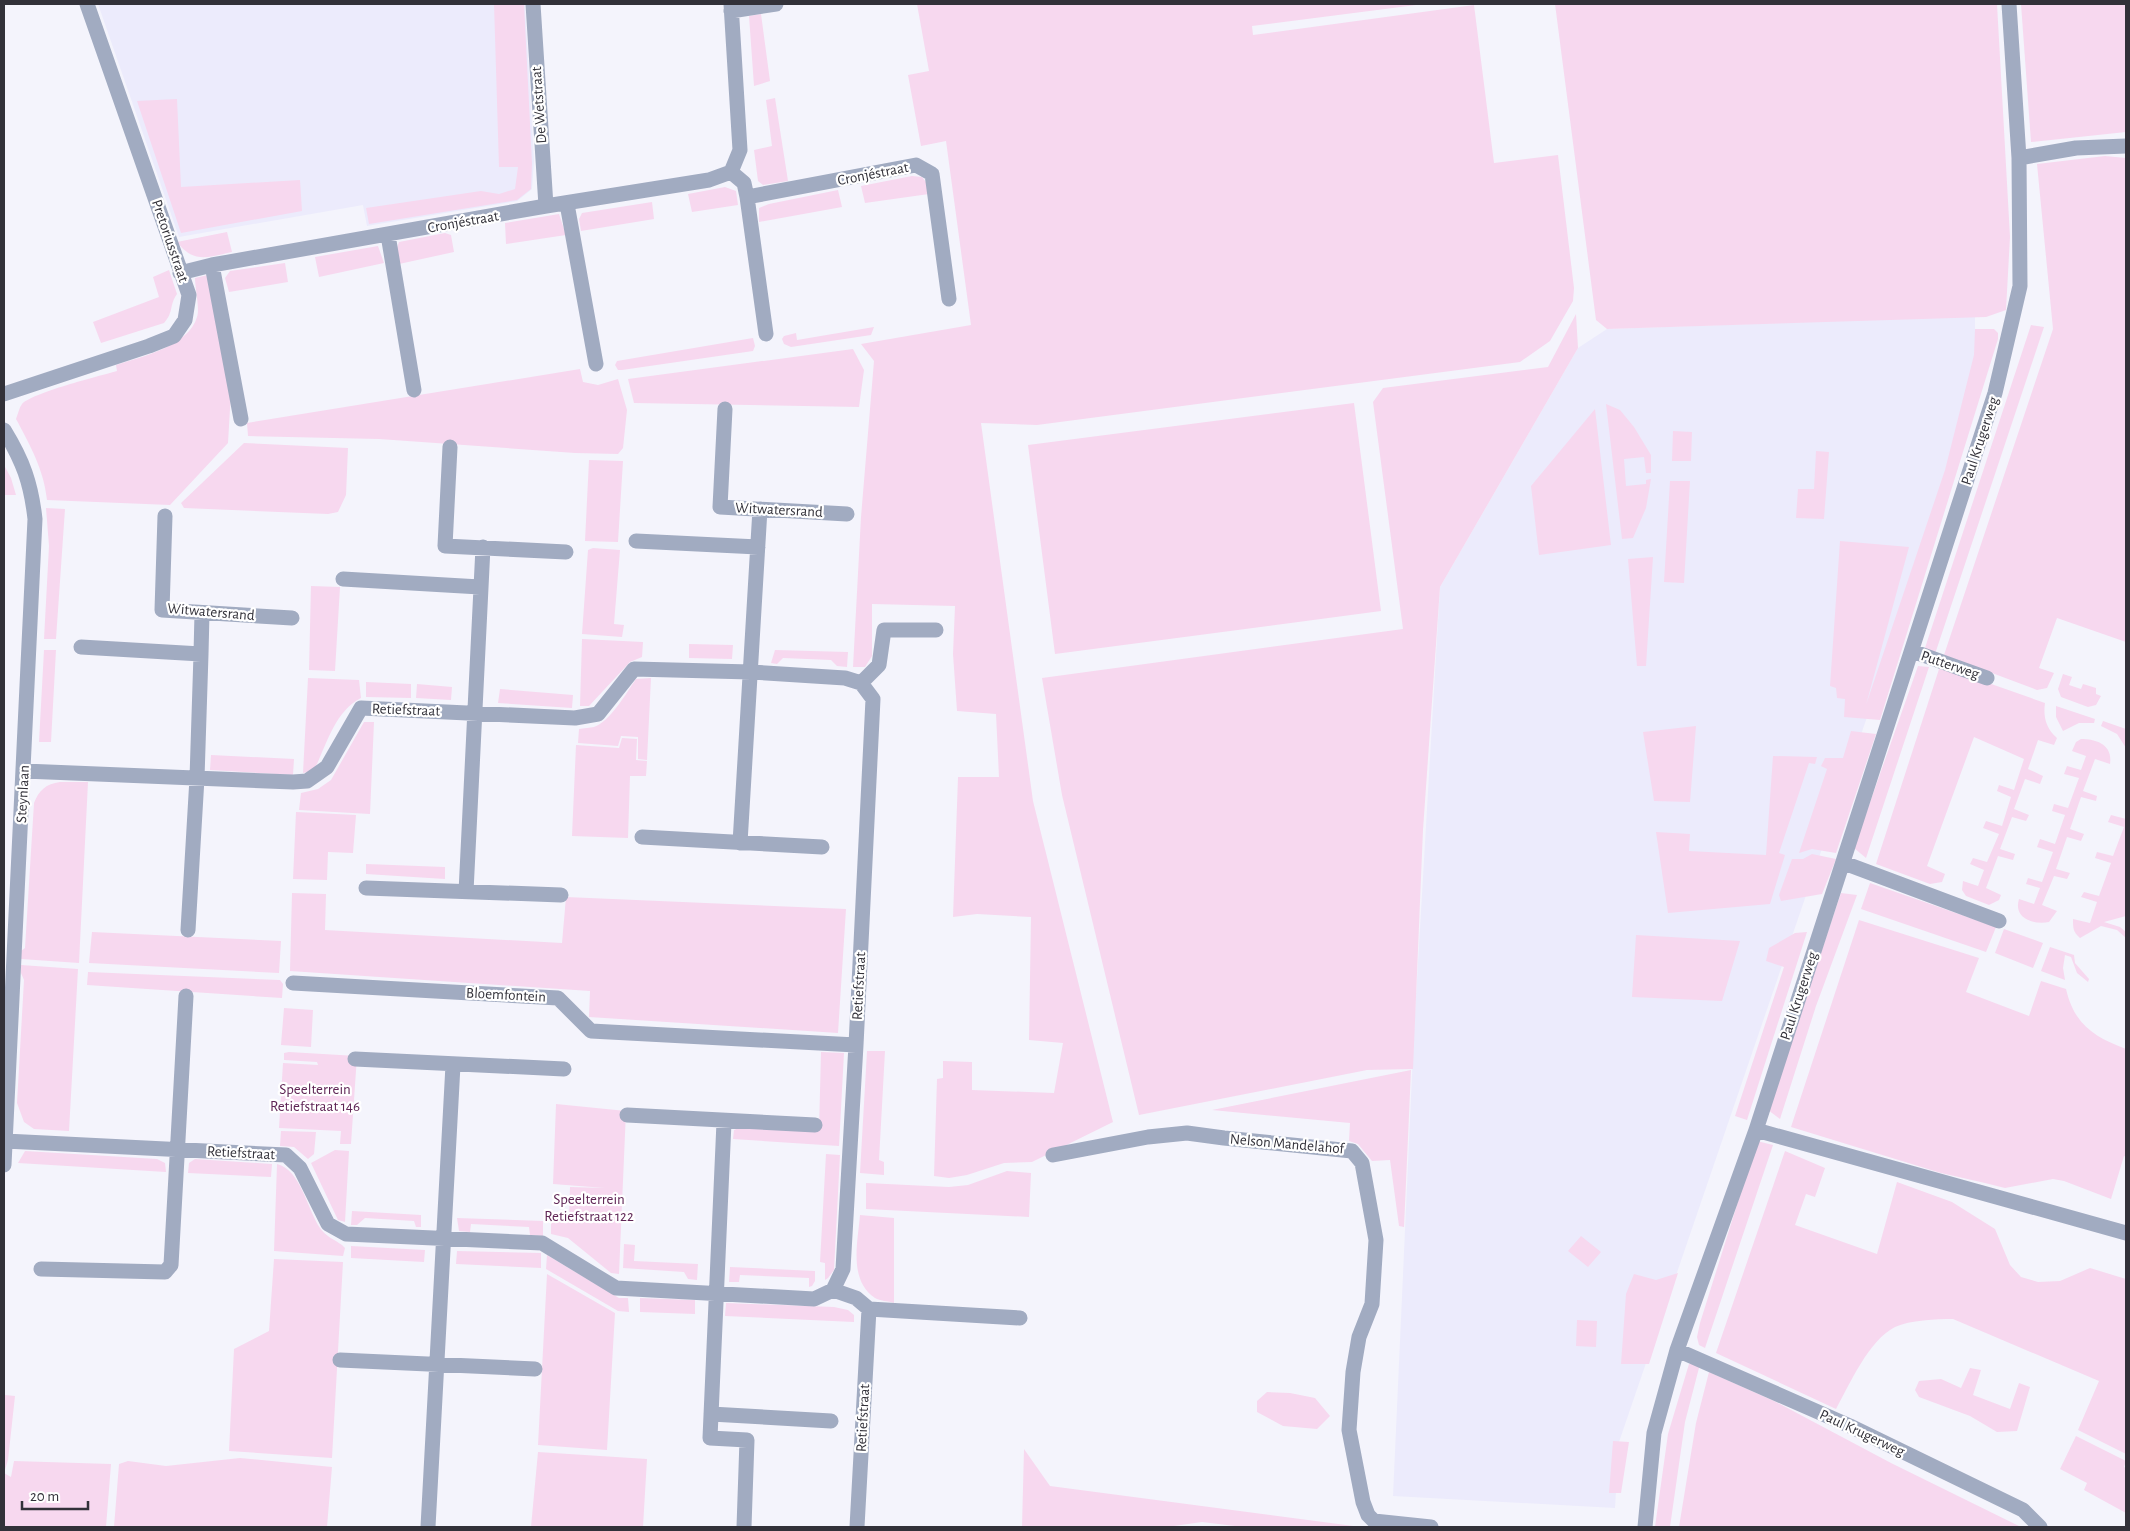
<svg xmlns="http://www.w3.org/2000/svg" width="2130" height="1531" viewBox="0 0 2130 1531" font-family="'Alegreya Sans',sans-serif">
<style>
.built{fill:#ecebfc}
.green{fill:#f7d8ef}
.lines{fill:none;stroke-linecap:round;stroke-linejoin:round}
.street{stroke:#a1abc1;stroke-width:15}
.labels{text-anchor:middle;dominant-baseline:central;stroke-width:4.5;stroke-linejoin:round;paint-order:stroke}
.street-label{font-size:15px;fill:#323139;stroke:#fff}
.park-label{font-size:15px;fill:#5f2555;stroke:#fff}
</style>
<rect width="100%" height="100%" fill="#f4f4fc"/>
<path class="built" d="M 98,4 L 525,4 L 534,161 L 532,189 L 517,201 L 367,226 L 363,205 L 179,237 Z
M 1975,316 L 1975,355 L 1947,471 L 1866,720 L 1619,1442 L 1615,1508 L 1393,1496 L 1414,1031 L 1440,587 L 1578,348 L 1607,329 Z"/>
<path class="green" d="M 494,4 L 524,4 L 532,163 L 531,189 L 517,200 L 369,224 L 366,208 L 481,191 L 499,194 L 515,189 L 518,167 L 499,167 Z
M 917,4 L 1424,4 L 1252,26 L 1253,35 L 1474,5 L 1494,163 L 1558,155 L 1574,288 L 1573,301 L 1550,341 L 1520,362 L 1037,425 L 981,423 L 1033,801 L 1113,1122 L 1032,1162 L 1004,1163 L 967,1175 L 949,1178 L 934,1176 L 937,1079 L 943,1078 L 943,1061 L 972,1062 L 972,1090 L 1054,1093 L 1063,1043 L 1029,1040 L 1031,917 L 977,914 L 953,917 L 958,777 L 999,777 L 996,714 L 957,711 L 953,654 L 955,606 L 872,604 L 872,656 L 865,667 L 853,667 L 861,517 L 874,361 L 861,344 L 971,325 L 946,141 L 921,146 L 908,75 L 929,71 Z
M 1555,4 L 1997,4 L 2010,237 L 2006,310 L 1986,317 L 1607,329 L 1596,320 Z
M 2021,4 L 2126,4 L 2126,132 L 2031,142 Z
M 761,14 L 770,81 L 754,86 L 749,16 Z
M 775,98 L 788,181 L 763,185 L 758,181 L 754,150 L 772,146 L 766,100 Z
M 177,99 L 181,187 L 300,180 L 302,211 L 181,233 L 137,101 Z
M 2105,156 L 2126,158 L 2126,642 L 2057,618 L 2039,668 L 2054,673 L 2047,688 L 2037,690 L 1944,655 L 2053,329 L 2037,164 Z
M 912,176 L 922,177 L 926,182 L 929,194 L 865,203 L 861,186 Z
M 725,187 L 736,191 L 738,205 L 692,212 L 688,194 Z
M 838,190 L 842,207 L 759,222 L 759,208 L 769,204 Z
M 652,202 L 654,219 L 581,231 L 579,219 L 582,213 Z
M 559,214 L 566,235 L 506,244 L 505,223 Z
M 227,232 L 232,252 C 208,257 194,264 177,242 Z
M 445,233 L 451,235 L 454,252 L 399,264 L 396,251 L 399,242 Z
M 378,246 L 384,263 L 319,277 L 315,257 Z
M 285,263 L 288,282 L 229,292 L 225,278 L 230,271 Z
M 169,270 L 177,294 C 169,305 174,312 164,323 L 101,343 L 93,322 L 159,297 L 153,277 Z
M 208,275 L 231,392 L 228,443 L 170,505 L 47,500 C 44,470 30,445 16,419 C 18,414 19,408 22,404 C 32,393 99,376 117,371 L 116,365 C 141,357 189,346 197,317 C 200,309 195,288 195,278 Z
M 1576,314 L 1578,348 L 1440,587 L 1423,830 L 1413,1069 L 1367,1070 L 1139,1115 L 1062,795 L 1042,678 L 1403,629 L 1373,402 L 1383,388 L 1548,367 Z
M 2031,325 L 2044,327 L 1935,654 L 1924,651 Z
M 874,327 L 871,335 L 791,347 L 784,344 L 782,339 L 784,336 L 796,333 L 797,340 Z
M 1975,329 L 1994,329 L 1998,333 L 1998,339 L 1880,720 L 1844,717 L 1845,699 L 1837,698 L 1836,688 L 1830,686 L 1840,541 L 1909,547 L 1866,705 L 1945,470 L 1974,355 Z
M 753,338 L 755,346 L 753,351 L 622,370 L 618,370 L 615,365 L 617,361 Z
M 853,349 L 864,370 L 859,407 L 634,403 L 628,379 Z
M 580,369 L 583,382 L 598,385 L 618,379 L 627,410 L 623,448 L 618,454 L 575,453 L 379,439 L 248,436 L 247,423 Z
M 1354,403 L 1381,611 L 1055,654 L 1028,445 Z
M 1606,404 L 1620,410 L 1634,427 L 1651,455 L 1651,473 L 1646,473 L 1644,457 L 1624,459 L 1626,486 L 1646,484 L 1646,480 L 1651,479 L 1646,508 L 1633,538 L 1622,539 Z
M 1595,409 L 1611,545 L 1539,555 L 1531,486 Z
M 1673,431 L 1692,432 L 1691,461 L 1672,461 Z
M 244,443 L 348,448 L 346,495 L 338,512 L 328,514 L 184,508 L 181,503 Z
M 1816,451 L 1829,452 L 1824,519 L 1796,518 L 1798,489 L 1814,489 Z
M 589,460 L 623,461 L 618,542 L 585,541 Z
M 4,465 L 11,478 L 16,495 L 4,495 Z
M 1670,481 L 1690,481 L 1684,583 L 1664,582 Z
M 46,508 L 65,509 L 56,639 L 44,639 L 49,546 Z
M 593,548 L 620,550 L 614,624 L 624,625 L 622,637 L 582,634 L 588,550 Z
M 1653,557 L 1646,666 L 1637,666 L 1628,559 Z
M 311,586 L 340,587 L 335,671 L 309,670 Z
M 582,639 L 643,642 L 642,657 L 630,662 L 589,706 L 580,706 Z
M 689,644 L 733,645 L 732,659 L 689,658 Z
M 44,650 L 56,650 L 51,742 L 39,742 Z
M 775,650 L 848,652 L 847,667 L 837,666 L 831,660 L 783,658 L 777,664 L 771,663 Z
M 1918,666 L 1929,667 L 1866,858 L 1854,848 Z
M 1940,666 L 2045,703 C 2043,717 2046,728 2057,738 L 2054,745 L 2038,740 L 2028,769 L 2043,776 L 2040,784 L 2025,779 L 2014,809 L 2029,815 L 2026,821 L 2012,817 L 2000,849 L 2015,854 L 2013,860 L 1998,856 L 1986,888 L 2001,895 L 1999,900 L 1989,905 L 1966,896 L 1962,890 L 1963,881 L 1978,886 L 1984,870 L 1970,864 L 1973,858 L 1987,862 L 1999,834 L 1983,828 L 1986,821 L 2002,826 L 2011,797 L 1997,791 L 1999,785 L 2014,790 L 2024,759 L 1974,737 L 1927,866 L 1945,874 L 1942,882 L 1930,884 L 1876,864 Z
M 2063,674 L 2072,677 L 2069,685 L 2081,689 L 2083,684 L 2096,688 L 2096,694 L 2101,696 L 2096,705 L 2088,707 L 2061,697 L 2058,689 Z
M 308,678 L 359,680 L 361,698 C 336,711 328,740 317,764 L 312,771 L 303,773 Z
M 651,678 L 647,760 L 638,759 L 638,737 L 621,736 L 618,746 L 578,743 L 579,729 C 584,728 590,728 594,727 C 610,722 627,692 636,679 Z
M 366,682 L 411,684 L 411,698 L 366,697 Z
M 417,684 L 452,687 L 451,700 L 416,698 Z
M 500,689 L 573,695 L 572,708 L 498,703 Z
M 2056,706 L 2095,719 L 2094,723 L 2079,723 L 2063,731 L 2056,717 Z
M 2103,721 L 2126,729 L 2126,748 L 2117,734 L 2101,726 Z
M 364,722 L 374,722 L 370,814 L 299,810 L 301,793 L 318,789 L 331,780 Z
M 1696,726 L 1690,802 L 1654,801 L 1643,732 Z
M 1851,731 L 1876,734 L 1836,853 L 1812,849 L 1799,853 L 1827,769 L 1821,766 L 1825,758 L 1843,758 Z
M 622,738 L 637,739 L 636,760 L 647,761 L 646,776 L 630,776 L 628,838 L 572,836 L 576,745 L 619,748 Z
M 2081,739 C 2097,739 2113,745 2110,764 L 2095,759 L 2083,791 L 2097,796 L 2096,801 L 2081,797 L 2070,829 L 2084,834 L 2081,841 L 2067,837 L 2056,869 L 2070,873 L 2067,879 L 2054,876 L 2042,905 L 2057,911 L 2049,922 C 2033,925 2013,918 2019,899 L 2034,904 L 2040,888 L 2026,884 L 2028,878 L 2042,882 L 2053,852 L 2037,847 L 2040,839 L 2055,844 L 2065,815 L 2052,811 L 2054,804 L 2068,808 L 2079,778 L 2064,774 L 2067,766 L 2081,770 L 2086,756 L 2072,751 L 2076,742 Z
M 211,755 L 294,759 L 293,775 L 210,770 Z
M 1773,756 L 1817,757 L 1815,764 L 1809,763 L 1779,853 L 1785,855 L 1770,904 L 1668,913 L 1656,832 L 1690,834 L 1689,851 L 1766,855 Z
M 60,782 L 88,782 L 79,963 L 21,959 L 21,951 L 25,948 L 34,803 C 39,790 46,784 60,782 Z
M 296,812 L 356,815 L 353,853 L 328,852 L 327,880 L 293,879 Z
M 2111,815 L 2126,819 L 2126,916 L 2104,922 L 2120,927 L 2126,932 L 2126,938 L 2117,930 L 2101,926 L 2080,938 C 2073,932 2073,928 2073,919 L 2090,923 L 2097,902 L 2081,897 L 2084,892 L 2099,896 L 2111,863 L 2095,858 L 2097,852 L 2113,856 L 2124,827 L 2108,822 Z
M 1812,854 L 1836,859 L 1822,894 L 1781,901 L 1779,895 L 1792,859 L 1803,859 Z
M 366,864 L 445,867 L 445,879 L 366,874 Z
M 1870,883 L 1996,927 L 1986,952 L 1861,909 Z
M 292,893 L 326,894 L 325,930 L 562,943 L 566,897 L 846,909 L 838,1033 L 589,1017 L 590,991 L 290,971 Z
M 1841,893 L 1857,895 L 1816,1006 L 1780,1119 L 1768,1110 Z
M 1859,920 L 1979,958 L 1966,992 L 2029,1016 L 2041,981 L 2066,989 C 2074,1024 2094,1037 2126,1049 L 2126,1157 L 2124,1156 L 2111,1199 L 2064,1181 L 2053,1179 L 2005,1188 L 1985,1183 L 1941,1173 L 1791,1127 Z
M 2004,929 L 2043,943 L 2033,968 L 1995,953 Z
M 92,932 L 281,941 L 279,973 L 89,963 Z
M 1807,932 L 1747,1120 L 1735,1116 L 1784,967 L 1766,961 L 1769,948 L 1795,933 Z
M 1636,935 L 1740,941 L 1722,1001 L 1632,997 Z
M 2050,947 L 2074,955 L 2075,963 L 2089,979 L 2088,982 L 2077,973 L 2071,957 L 2065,955 L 2063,968 L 2065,980 L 2041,971 Z
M 21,965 L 78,969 L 69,1131 L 34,1129 L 24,1122 L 17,1103 L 24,980 L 21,973 Z
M 88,972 L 280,980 L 283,984 L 282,998 L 87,985 Z
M 284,1008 L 313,1010 L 311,1047 L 281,1045 Z
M 867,1051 L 885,1051 L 879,1160 L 884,1162 L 884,1175 L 860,1173 Z
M 289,1052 L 357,1056 L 351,1144 L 340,1144 L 341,1131 L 279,1128 L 283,1063 L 318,1065 L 317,1062 L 284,1060 L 284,1053 Z
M 821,1052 L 844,1053 L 839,1146 L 733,1139 L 734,1130 L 741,1127 L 819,1131 Z
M 1411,1070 L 1404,1227 L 1399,1226 L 1390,1160 L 1372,1161 L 1358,1144 L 1349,1141 L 1350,1123 L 1212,1110 Z
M 556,1104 L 626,1111 L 619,1274 L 611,1273 L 568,1238 L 551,1234 L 551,1218 L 569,1218 L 570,1187 L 605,1188 L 553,1184 Z
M 281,1131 L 316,1132 L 314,1154 L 308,1159 L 294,1147 L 280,1146 Z
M 1757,1141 L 1773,1145 L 1705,1348 L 1699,1345 L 1697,1337 L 1700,1323 Z
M 335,1150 L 349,1151 L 345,1222 L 338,1220 L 311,1163 Z
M 25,1151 L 157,1159 L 165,1163 L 166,1172 L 18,1163 Z
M 1785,1151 L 1825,1168 L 1815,1197 L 1806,1194 L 1795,1225 L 1877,1254 L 1897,1182 L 1952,1202 L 1995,1229 L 2010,1265 L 2021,1277 L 2038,1282 L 2060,1281 L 2090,1268 L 2126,1279 L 2126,1454 L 2078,1430 L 2099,1381 L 1953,1319 C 1936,1319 1910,1320 1895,1327 C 1868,1341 1850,1384 1836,1409 L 1716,1353 Z
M 826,1154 L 840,1155 L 834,1270 L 828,1278 L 825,1280 L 825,1263 L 820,1262 Z
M 195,1159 L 272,1164 L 271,1177 L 188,1173 L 189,1163 Z
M 277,1164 C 301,1170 307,1209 320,1228 C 325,1236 335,1240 342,1245 L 345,1248 L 343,1256 L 274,1251 Z
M 1007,1171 L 1031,1173 L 1029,1217 L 866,1209 L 866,1183 L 949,1187 L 968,1185 Z
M 352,1211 L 421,1215 L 421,1227 L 416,1227 L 414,1221 L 365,1218 L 357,1225 L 351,1225 Z
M 860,1215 L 894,1218 L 894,1303 C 888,1301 880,1301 875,1298 C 848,1280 858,1241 860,1215 Z
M 457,1218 L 543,1221 L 543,1236 L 530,1235 L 529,1227 L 471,1224 L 470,1232 L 459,1231 Z
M 1581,1236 L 1601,1252 L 1588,1267 L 1568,1251 Z
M 624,1244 L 635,1245 L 634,1261 L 698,1264 L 697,1280 L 688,1279 L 684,1272 L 623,1268 Z
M 351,1246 L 425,1250 L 424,1262 L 351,1258 Z
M 457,1251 L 541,1253 L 541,1268 L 456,1264 Z
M 547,1255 L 619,1298 L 628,1298 L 629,1312 L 618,1311 L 546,1269 Z
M 274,1259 L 343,1262 L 332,1458 L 229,1451 L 234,1349 L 269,1331 Z
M 730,1267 L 815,1271 L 815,1281 L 812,1286 L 809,1287 L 809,1278 L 740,1275 L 739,1282 L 729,1282 Z
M 1678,1273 L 1649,1364 L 1621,1364 L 1626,1294 L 1634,1274 L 1656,1280 Z
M 547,1274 L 615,1313 L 607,1450 L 538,1445 Z
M 640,1298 L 695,1300 L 695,1314 L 640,1312 Z
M 726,1303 L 834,1307 L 848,1310 L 854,1315 L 854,1322 L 725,1316 Z
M 1577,1320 L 1597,1321 L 1596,1347 L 1576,1346 Z
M 1689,1364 L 1700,1364 L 1685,1422 L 1670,1527 L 1655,1527 L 1668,1434 Z
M 1970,1368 L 1981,1370 L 1973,1395 L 2010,1409 L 2019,1383 L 2030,1387 L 2017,1431 L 1997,1432 L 1970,1416 L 1919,1397 L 1915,1390 L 1919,1381 L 1941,1379 L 1961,1388 Z
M 1709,1372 L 1774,1401 L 1891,1463 L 2021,1527 L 1679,1527 L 1696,1423 Z
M 1267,1392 L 1290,1393 L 1315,1398 L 1330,1416 L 1317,1429 L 1283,1426 L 1257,1412 L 1257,1401 Z
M 5,1395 L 15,1396 L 8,1460 L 4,1473 L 11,1477 L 14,1461 L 111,1464 L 106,1527 L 4,1527 Z
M 2076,1436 L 2126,1461 L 2124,1467 L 2126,1468 L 2126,1513 L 2084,1490 L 2087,1483 L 2060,1469 Z
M 1613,1441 L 1629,1442 L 1621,1493 L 1609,1493 Z
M 1024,1449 L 1050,1486 L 1361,1527 L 1243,1527 L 1202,1522 L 1167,1527 L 1022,1527 Z
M 538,1452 L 647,1459 L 643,1527 L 531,1527 Z
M 240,1458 L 332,1467 L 327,1527 L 114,1527 L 119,1464 L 128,1461 L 166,1466 Z"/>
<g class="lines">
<path class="street" d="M 533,4 L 546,206
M 731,11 L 776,4
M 2019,158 L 2076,148 L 2126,146
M 731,172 L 744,183 L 747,197 L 766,334
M 747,197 L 916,165 L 932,174 L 949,299
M 567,204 L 596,364
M 388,235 L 414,390
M 212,265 L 241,419
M 180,273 L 212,265 L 546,206 L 709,180 L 731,172 L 740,150 L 731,4
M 4,394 L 149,346 L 174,336 L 185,320 L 189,295 L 87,4
M 725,409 L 720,507 L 847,514
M 4,430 C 23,461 31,483 35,519 L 4,1165
M 450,447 L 445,546 L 566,552
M 165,516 L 162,610 L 292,618
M 636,541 L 758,547
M 343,579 L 480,587
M 81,647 L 201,654 L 197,778 L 188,930
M 1912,651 L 1987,678
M 201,654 L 202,613
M 861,683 L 879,665 L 884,630 L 936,630
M 642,837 L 822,847
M 740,843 L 760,509
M 1844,863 L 1999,921
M 366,888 L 561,895
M 466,892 L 483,547
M 293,983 L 558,998 L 591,1031 L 856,1045
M 355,1059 L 564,1069
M 627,1115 L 815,1125
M 724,1122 L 710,1438 L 747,1440 L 744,1527
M 1756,1130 L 2126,1233
M 5,1141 L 286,1155 L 300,1168 L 328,1224 L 346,1234 L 542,1243 L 616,1288 L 814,1299 L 833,1290 L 843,1269 L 856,1045 L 873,699 L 861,683 L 845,678 L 751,672 L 634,669 L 598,714 L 575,718 L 361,708 L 327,767 L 307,781 L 293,782 L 24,771
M 1053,1155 L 1148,1137 L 1187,1133 L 1224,1138 L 1352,1151 L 1362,1163 L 1376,1240 L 1372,1304 L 1359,1337 L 1353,1372 L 1349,1430 L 1363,1502 L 1368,1515 L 1374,1521 L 1431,1527
M 41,1269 L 165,1272 L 171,1265 L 186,996
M 833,1290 L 856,1298 L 869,1309 L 1020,1318
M 1677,1350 L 1850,1426 L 2023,1510 L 2040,1527
M 340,1360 L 535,1369
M 711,1414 L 831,1421
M 428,1527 L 453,1065
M 857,1527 L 869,1309
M 1645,1527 L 1654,1433 L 1677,1350 L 1756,1130 L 1995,393 L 2020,286 L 2019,158 L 2009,4"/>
</g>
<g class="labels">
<g class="street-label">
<text transform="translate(539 105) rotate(-94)">De Wetstraat</text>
<text transform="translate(873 174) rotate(-11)">Cronjéstraat</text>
<text transform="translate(463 222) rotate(-10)">Cronjéstraat</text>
<text transform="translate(170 241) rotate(71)">Pretoriusstraat</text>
<text transform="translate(1980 441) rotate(-72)">Paul Krugerweg</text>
<text transform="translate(779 510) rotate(3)">Witwatersrand</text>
<text transform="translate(211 612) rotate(5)">Witwatersrand</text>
<text transform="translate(1950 665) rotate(19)">Putterweg</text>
<text transform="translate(406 710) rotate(2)">Retiefstraat</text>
<text transform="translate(23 794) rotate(-87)">Steynlaan</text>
<text transform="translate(859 986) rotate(-87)">Retiefstraat</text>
<text transform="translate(506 995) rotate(3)">Bloemfontein</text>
<text transform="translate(1799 996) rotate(-72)">Paul Krugerweg</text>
<text transform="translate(1287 1144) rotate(5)">Nelson Mandelahof</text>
<text transform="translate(241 1153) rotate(3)">Retiefstraat</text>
<text transform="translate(863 1418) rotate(-87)">Retiefstraat</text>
<text transform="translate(1862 1433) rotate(25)">Paul Krugerweg</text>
</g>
<g class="park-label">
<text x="315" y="1089">Speelterrein<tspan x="315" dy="17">Retiefstraat 146</tspan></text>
<text x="589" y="1199">Speelterrein<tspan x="589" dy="17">Retiefstraat 122</tspan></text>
</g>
</g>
<rect width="2130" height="1531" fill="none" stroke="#323139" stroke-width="10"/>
<path d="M22 1501v8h66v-8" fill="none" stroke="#323139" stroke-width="2.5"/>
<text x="30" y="1501" font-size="15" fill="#323139" stroke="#ffffff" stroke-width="4" paint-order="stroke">20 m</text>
</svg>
